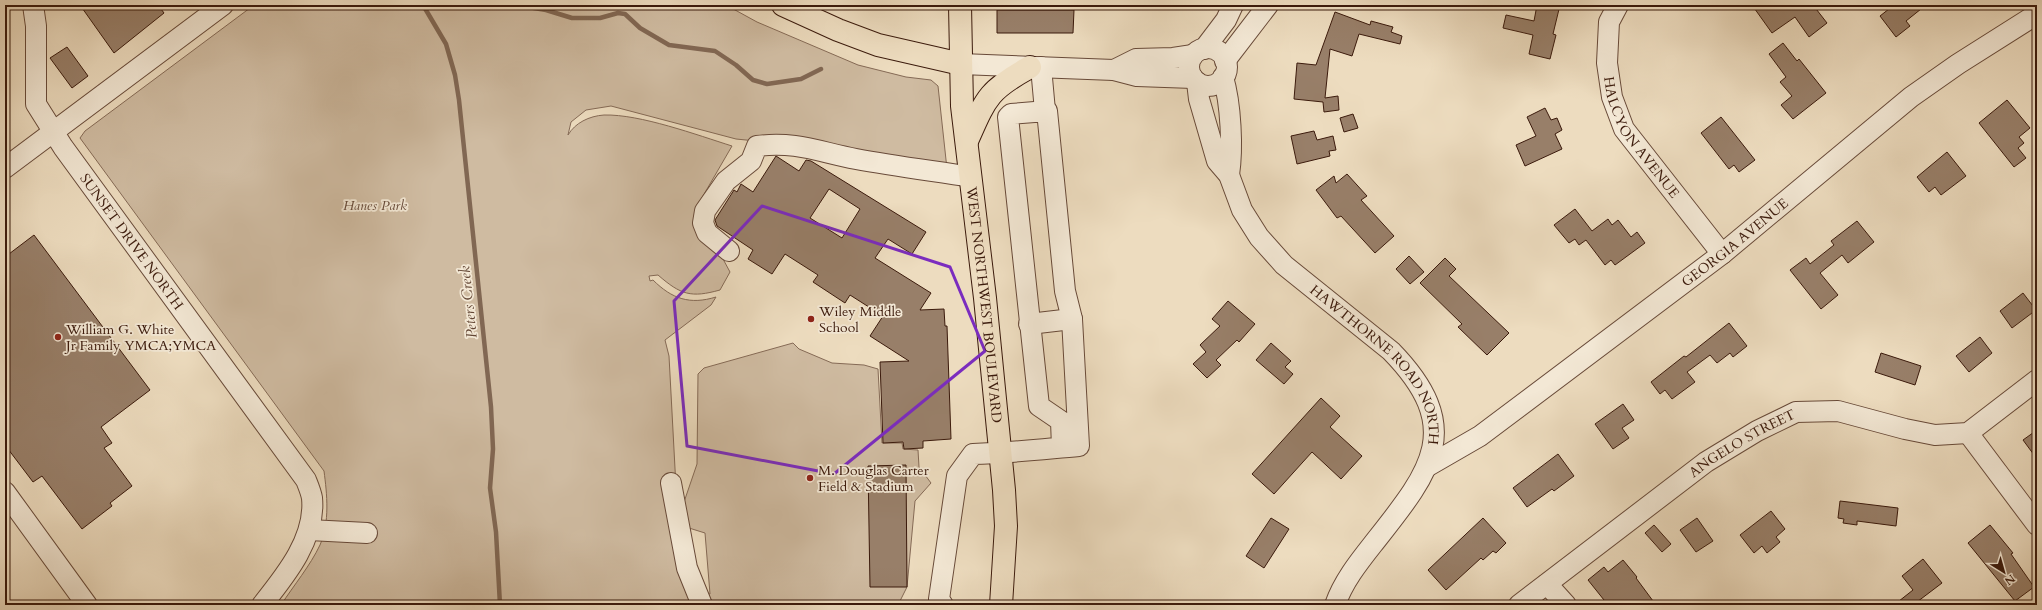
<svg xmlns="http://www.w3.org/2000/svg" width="2042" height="610" viewBox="0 0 2042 610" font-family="Cardo,serif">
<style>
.green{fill:#cfbba1;stroke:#856a56}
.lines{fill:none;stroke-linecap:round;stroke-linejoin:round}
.stream{stroke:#816753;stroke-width:4.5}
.building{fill:#987f69;stroke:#3b1a0c;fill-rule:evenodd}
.minor-casing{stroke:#684a39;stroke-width:22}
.major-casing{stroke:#3b1a0c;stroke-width:24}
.minor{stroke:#f3e8d5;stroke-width:20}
.major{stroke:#eddcbf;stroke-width:22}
.marked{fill:none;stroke:#7b2cbf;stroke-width:3;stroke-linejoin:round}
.poi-dot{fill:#8f2418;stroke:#f3e8d5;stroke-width:1.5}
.labels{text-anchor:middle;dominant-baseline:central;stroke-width:3.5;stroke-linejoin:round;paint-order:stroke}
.street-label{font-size:14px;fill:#3b1a0c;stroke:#f3e8d5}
.park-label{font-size:14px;font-style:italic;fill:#674a39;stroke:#f3e8d5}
.poi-label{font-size:14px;fill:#3b1a0c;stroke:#f3e8d5;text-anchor:start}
.water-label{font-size:15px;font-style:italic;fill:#644735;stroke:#f3e8d5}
</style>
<rect width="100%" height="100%" fill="#eddcbf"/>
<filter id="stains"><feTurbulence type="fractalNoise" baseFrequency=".005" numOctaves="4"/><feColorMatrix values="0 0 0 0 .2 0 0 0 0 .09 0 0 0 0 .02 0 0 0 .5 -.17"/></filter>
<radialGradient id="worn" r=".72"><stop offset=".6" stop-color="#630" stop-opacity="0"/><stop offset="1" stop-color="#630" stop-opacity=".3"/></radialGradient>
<path class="green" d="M 254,5 L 726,5 L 757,22 L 858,65 L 906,77 L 931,80 L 938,86 L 947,169 L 756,141 L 736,139 L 611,106 L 586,110 L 571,122 L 568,135 C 575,123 589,116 604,115 C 640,114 697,135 732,146 L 696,208 L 706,241 L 723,259 L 730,272 L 720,290 C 691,298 681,295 658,275 L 649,276 L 650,281 L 653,280 C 672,299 690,305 716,297 L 711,305 L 665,340 L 669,356 L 677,506 L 703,605 L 281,605 C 294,585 310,566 320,545 C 330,522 327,494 324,471 L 80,138 L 85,131 Z
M 793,343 L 799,349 L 832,363 L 864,365 L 878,369 L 882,443 L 902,443 L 903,449 L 918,450 L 919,467 L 931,483 L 915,501 L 907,587 L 898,605 L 708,605 L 707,594 L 710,594 L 705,533 L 689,528 L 684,502 L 697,464 L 698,374 L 704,368 Z"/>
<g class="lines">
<path class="stream" d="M 423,5 L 446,44 L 455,75 L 459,100 L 491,407 L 493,449 L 490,488 L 496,532 L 500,605
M 516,5 L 546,10 L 572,18 L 600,18 L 618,13 L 625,14 L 640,28 L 669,45 L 715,51 L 736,65 L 753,80 L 767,84 L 801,79 L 821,69"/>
</g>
<path class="building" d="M 80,5 L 158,5 L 164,13 L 114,53 Z
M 1537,5 L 1560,5 L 1553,34 L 1556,35 L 1550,59 L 1529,54 L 1533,35 L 1503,28 L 1506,15 L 1534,21 Z
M 1752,5 L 1813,5 L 1827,23 L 1809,37 L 1795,17 L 1772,33 Z
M 1894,5 L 1926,5 L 1906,21 L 1910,26 L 1896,37 L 1880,16 Z
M 997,10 L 1074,10 L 1073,33 L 997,33 Z
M 1335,12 L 1370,25 L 1371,21 L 1393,27 L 1391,32 L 1402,36 L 1400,44 L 1359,34 L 1352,56 L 1330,49 L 1325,98 L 1338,96 L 1339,110 L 1324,112 L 1323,102 L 1294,99 L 1297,63 L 1316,65 Z
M 1783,43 L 1797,61 L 1799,59 L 1826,93 L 1793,119 L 1781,105 L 1792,96 L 1780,82 L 1786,77 L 1769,54 Z
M 67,47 L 88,76 L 72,88 L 50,58 Z
M 2007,100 L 2030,128 L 2019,137 L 2024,143 L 2018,148 L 2026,158 L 2014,167 L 1979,123 Z
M 1545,108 L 1551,120 L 1557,118 L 1562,130 L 1555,134 L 1562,149 L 1525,166 L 1516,145 L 1536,136 L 1527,117 Z
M 1353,114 L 1358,128 L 1344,132 L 1340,118 Z
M 1721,117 L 1755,160 L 1739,172 L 1734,165 L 1729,169 L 1701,133 Z
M 1314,131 L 1317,140 L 1333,136 L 1336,150 L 1329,151 L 1330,156 L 1297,164 L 1291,136 Z
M 1947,152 L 1966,176 L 1941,195 L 1935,187 L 1929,192 L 1917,177 Z
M 776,156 L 799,171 L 806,160 L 811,161 L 926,232 L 912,254 L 888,239 L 875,258 L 931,293 L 920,310 L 944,309 L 945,326 L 947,326 L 951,439 L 923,441 L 923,448 L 904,449 L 903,442 L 883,443 L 880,362 L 909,361 L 870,336 L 883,316 L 850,295 L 845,303 L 813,282 L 818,275 L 785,254 L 772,274 L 748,259 L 753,250 L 717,226 L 715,220 L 734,190 L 737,192 L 741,184 L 753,192 ZM 829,189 L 860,209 L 842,238 L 810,218 Z
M 1347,174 L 1367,196 L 1361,200 L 1394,236 L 1375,253 L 1341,216 L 1337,218 L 1316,190 L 1334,176 L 1336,183 Z
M 1575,209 L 1592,231 L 1608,219 L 1612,225 L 1618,220 L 1631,237 L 1637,232 L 1645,243 L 1615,265 L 1611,260 L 1605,265 L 1586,240 L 1579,245 L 1575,239 L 1569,243 L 1554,225 Z
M 1857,221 L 1874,242 L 1848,263 L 1842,255 L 1820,273 L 1838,295 L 1821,309 L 1790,270 L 1806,258 L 1810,264 L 1834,245 L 1831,241 Z
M 34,235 L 150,390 L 101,427 L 112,443 L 104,448 L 132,486 L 110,503 L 112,506 L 82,529 L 42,476 L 33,482 L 5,445 L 5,257 Z
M 1409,256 L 1424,272 L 1410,284 L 1396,269 Z
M 1445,258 L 1456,269 L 1449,276 L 1509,333 L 1487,355 L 1458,327 L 1462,324 L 1420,283 Z
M 2023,293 L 2036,310 L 2012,328 L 2000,311 Z
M 1228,301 L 1255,324 L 1239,342 L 1237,340 L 1216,360 L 1221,365 L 1207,378 L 1193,364 L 1206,352 L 1200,345 L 1220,326 L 1212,319 Z
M 1729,323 L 1747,346 L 1733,357 L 1730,353 L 1717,363 L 1710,355 L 1687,372 L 1695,382 L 1672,399 L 1665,390 L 1660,394 L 1651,382 L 1684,356 L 1686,357 Z
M 1980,337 L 1992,353 L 1969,372 L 1956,356 Z
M 1271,343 L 1291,361 L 1285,367 L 1293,374 L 1284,384 L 1256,360 Z
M 1881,353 L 1921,366 L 1915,385 L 1875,372 Z
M 1321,398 L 1340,416 L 1330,427 L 1362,456 L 1341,479 L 1312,452 L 1274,494 L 1252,474 Z
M 1623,404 L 1634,420 L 1622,428 L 1629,438 L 1613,449 L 1595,424 Z
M 2037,430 L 2037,459 L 2023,440 Z
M 1558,454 L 1574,476 L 1554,491 L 1552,489 L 1527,507 L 1513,488 Z
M 906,465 L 907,587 L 870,587 L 868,466 Z
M 1840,501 L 1898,508 L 1896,526 L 1857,521 L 1857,525 L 1843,523 L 1844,519 L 1838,518 Z
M 1771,511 L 1785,529 L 1776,537 L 1780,542 L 1767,553 L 1762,546 L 1754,553 L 1740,535 Z
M 1271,518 L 1289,529 L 1264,568 L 1246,556 Z
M 1483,518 L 1506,543 L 1496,553 L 1493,551 L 1483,560 L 1481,558 L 1446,590 L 1428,570 Z
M 1697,518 L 1713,541 L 1696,552 L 1680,530 Z
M 1654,525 L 1671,544 L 1662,552 L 1645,533 Z
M 1990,525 L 2013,553 L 2011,554 L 2034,587 L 2015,601 L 1968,543 Z
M 1923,559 L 1942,583 L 1913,605 L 1894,605 L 1913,590 L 1902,576 Z
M 1623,560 L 1637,577 L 1636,578 L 1656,605 L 1608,605 L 1588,580 L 1604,567 L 1608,572 Z"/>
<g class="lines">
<defs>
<g id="minor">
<path id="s1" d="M 33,5 L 36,26 L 36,104 L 63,147 L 306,480 C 308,485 311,492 312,498 C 316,538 286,575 262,605"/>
<path id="s2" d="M 1618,5 L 1609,22 L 1607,63 L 1612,97 L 1624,129 L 1722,254"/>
<circle cx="1208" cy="67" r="19"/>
<path d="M 1204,49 L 1226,20 L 1233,5"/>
<path d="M 1225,61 L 1268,5"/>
<path d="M 961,64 L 1114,70 L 1137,76 L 1193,78"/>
<path d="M 1041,67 L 1045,111"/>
<path d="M 1114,70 L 1136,59 L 1173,58 L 1193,55"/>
<path d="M 1223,77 C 1231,104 1233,148 1229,175"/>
<path id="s3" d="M 1197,82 L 1199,99 L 1217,161 L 1229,175 L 1242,210 L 1259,237 L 1284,265 L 1391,351 C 1467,429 1430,472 1373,544 C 1358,563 1343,582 1335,605"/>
<path d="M 5,168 L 223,5"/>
<path d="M 729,251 L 707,233 L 703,223 L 705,211 L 726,181 L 751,161 L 757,146 C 796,141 819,152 856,159 C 894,166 933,171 971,177"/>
<path d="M 1029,324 L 1072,319"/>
<path d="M 1968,433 L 2037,525"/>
<path id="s4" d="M 1428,466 L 1480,436 L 1722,254 L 1911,97 L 1958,64 L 2037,14"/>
<path d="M 671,483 L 687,568 L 702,605"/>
<path d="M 5,492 L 87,605"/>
<path d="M 309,530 L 367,533"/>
<path d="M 1547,584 L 1566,605"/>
<path d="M 943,605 L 939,599 L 957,476 L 973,454 C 1009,453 1044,449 1079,446 L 1072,319 L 1065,291 L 1047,111 L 1011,114 L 1008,117 L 1039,406 L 1061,421 L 1062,447"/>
<path id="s5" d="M 1519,605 L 1706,462 L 1757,431 L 1796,412 L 1838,411 L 1905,429 L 1935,435 L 1968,433 L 2037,380"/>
</g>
<g id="major">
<path d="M 783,5 L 838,30 L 878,45 L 961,64"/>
<path id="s6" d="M 960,5 L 962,106 L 985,298 L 1004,490 L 1006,526 L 1001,605"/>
<path d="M 967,141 C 986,98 988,90 1030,67"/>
</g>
</defs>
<use href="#minor" class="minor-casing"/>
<use href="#major" class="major-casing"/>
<use href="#minor" class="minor"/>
<use href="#major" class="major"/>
</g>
<path class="marked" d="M 762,206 L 950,267 L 985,351 L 834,474 L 687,446 L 674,301 Z"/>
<g class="poi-dot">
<circle cx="811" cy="319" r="4"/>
<circle cx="58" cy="337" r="4"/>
<circle cx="810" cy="478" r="4"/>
</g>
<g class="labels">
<g class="street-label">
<text stroke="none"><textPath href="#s2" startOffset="144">HALCYON AVENUE</textPath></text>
<text stroke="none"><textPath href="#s1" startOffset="267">SUNSET DRIVE NORTH</textPath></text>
<text stroke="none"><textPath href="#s4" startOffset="380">GEORGIA AVENUE</textPath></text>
<text stroke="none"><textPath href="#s6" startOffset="301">WEST NORTHWEST BOULEVARD</textPath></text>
<text stroke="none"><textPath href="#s3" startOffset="347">HAWTHORNE ROAD NORTH</textPath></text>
<text stroke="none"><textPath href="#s5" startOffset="276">ANGELO STREET</textPath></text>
</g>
<g class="park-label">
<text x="375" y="205">Hanes Park</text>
</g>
<g class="poi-label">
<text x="819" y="311">Wiley Middle<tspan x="819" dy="16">School</tspan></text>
<text x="66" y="329">William G. White<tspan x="66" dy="16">Jr Family YMCA;YMCA</tspan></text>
<text x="818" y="470">M. Douglas Carter<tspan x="818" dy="16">Field &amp; Stadium</tspan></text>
</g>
<g class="water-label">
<text transform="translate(468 302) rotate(-96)">Peters Creek</text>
</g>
</g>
<rect width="2042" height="610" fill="none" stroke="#eddcbf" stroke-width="20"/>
<rect x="6" y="6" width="2030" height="598" fill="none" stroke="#3b1a0c" stroke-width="2"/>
<rect x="10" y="10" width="2022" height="590" fill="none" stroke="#3b1a0c"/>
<g transform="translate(2004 572) rotate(143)" stroke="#f3e8d5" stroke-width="3" paint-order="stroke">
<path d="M0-3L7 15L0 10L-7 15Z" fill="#3b1a0c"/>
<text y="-6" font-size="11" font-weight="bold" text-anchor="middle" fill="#3b1a0c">N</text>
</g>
<rect width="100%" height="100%" filter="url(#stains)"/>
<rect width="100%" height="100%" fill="url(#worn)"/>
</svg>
